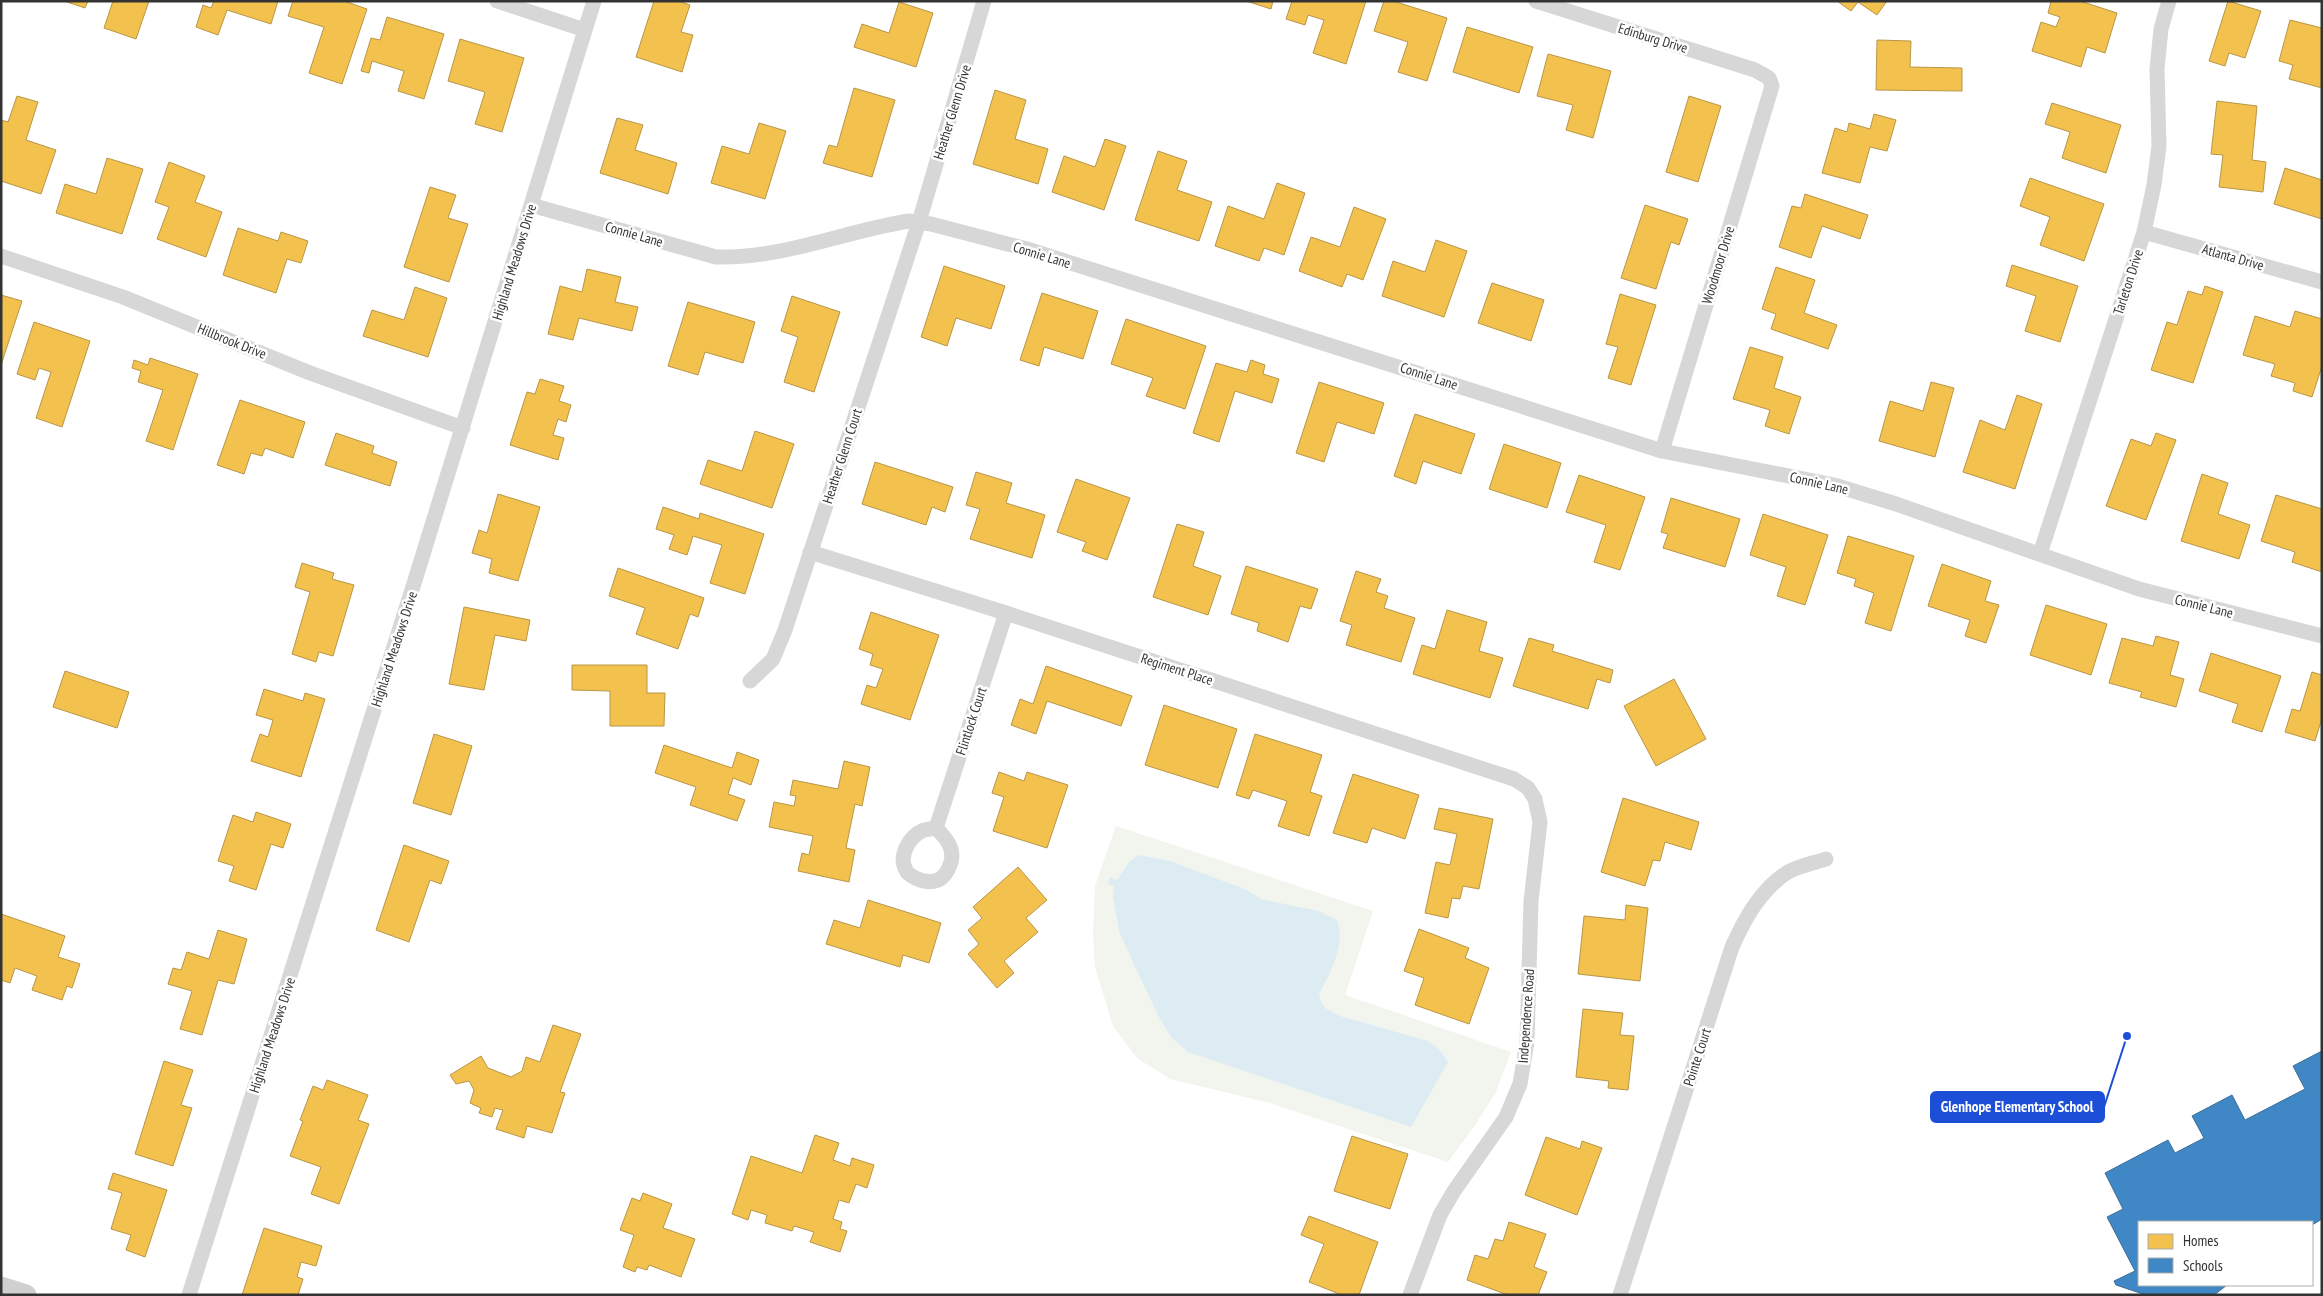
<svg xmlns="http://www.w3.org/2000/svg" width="2323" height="1296" viewBox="0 0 2323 1296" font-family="'PT Sans Narrow',sans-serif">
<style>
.green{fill:#f1f5ed}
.water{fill:#ddebf3}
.homes{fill:#f2c14e;stroke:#b99646}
.schools{fill:#3f88c5;stroke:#3b6e99}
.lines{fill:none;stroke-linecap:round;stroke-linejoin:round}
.street{stroke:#d7d7d7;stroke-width:15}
.secondary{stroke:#d0d0d0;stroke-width:21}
.labels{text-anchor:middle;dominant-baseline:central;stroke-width:5;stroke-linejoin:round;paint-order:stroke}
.street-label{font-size:14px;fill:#333;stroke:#fff}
.leader{fill:none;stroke:#1d4ed8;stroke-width:2}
.callout-dot{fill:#1d4ed8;stroke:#fff;stroke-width:2}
.callout{fill:#1d4ed8;stroke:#1d4ed8;stroke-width:2}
.callout-label{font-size:15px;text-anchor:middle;font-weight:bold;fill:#fff}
</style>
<rect width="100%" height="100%" fill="#fff"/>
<path class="green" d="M 1116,826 L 1373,911 L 1345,995 L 1511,1052 L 1496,1092 L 1473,1128 L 1448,1162 L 1270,1103 L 1170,1079 L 1137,1058 L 1113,1026 L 1095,967 L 1093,934 L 1095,886 Z"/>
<path class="water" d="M 1138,855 L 1170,861 L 1247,890 L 1261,899 L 1318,911 L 1337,920 C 1346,946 1330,972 1319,994 L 1321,1002 L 1325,1008 L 1340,1016 L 1428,1041 L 1439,1049 L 1448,1062 L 1411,1127 L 1188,1052 L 1171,1037 L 1159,1017 L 1130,956 L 1119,931 L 1113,896 L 1114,886 L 1108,884 L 1110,877 L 1117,880 L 1130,861 Z"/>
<path class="homes" d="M 64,1 L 88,1 L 85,8 Z
M 113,1 L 149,1 L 136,39 L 104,28 Z
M 214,1 L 278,1 L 271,24 L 227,10 L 218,35 L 196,27 L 203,5 L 211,8 Z
M 293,1 L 344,1 L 367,9 L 342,84 L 309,73 L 324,27 L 288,16 Z
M 654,1 L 678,1 L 690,5 L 681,32 L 693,35 L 682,72 L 636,57 Z
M 1246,1 L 1273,1 L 1271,9 Z
M 1292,1 L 1366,1 L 1346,64 L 1313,53 L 1324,20 L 1308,15 L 1305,25 L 1286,19 Z
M 1384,1 L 1393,1 L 1447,18 L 1427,81 L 1398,72 L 1408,42 L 1374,31 Z
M 1837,1 L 1887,1 L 1877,15 L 1858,2 L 1851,11 Z
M 2051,1 L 2080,1 L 2117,13 L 2105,53 L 2087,47 L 2081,67 L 2032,51 L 2041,22 L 2056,27 L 2060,17 L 2048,13 Z
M 2228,1 L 2261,11 L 2245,58 L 2229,53 L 2225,66 L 2209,61 Z
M 899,2 L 933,13 L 916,67 L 854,47 L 862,24 L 889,33 Z
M 387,17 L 444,34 L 424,99 L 398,91 L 404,71 L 372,61 L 369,73 L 361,71 L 371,38 L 380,40 Z
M 2290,20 L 2322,28 L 2322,88 L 2289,79 L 2293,65 L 2279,61 Z
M 1467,27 L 1533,47 L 1519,93 L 1453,72 Z
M 460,39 L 524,58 L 502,132 L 475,124 L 485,92 L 448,81 Z
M 1877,40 L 1911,41 L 1910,67 L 1962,68 L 1962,91 L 1876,90 Z
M 1548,54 L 1611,71 L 1593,138 L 1566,130 L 1573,105 L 1537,96 Z
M 854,88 L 895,100 L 872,177 L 823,163 L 829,145 L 837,147 Z
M 995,90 L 1026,100 L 1015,139 L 1048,149 L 1038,184 L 973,164 Z
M 17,96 L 38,102 L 26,140 L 56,150 L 41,194 L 1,181 L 1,120 L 8,122 Z
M 1689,96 L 1721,106 L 1698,182 L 1666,172 Z
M 2217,101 L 2257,106 L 2252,160 L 2266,162 L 2263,192 L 2219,187 L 2223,155 L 2211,154 Z
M 2052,103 L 2121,125 L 2106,173 L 2062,158 L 2070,132 L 2045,124 Z
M 1874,114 L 1896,120 L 1887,151 L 1870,147 L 1860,183 L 1822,173 L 1835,128 L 1847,132 L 1849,123 L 1870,129 Z
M 617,118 L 643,125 L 635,150 L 677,163 L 668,194 L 600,173 Z
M 759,123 L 786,131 L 765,199 L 711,183 L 722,146 L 749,154 Z
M 1105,139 L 1126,146 L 1104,210 L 1052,192 L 1064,156 L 1095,167 Z
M 1158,151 L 1187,161 L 1177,190 L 1212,202 L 1199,241 L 1135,220 Z
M 107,158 L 143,169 L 122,234 L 56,213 L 65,184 L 96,194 Z
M 169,162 L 205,176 L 195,202 L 222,212 L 206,257 L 157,239 L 169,207 L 155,202 Z
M 2285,168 L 2322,180 L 2322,219 L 2274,204 Z
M 2030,178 L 2104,204 L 2084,261 L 2040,245 L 2050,217 L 2020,206 Z
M 1277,183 L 1305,193 L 1284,255 L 1264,248 L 1259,261 L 1215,246 L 1228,206 L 1264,219 Z
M 430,187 L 456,195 L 448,218 L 468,224 L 449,282 L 404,267 Z
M 1805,194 L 1868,215 L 1860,239 L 1822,226 L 1811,258 L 1779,247 L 1792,206 L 1801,208 Z
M 1645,205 L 1688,219 L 1679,245 L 1671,242 L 1656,289 L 1621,278 Z
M 1354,207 L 1386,219 L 1363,280 L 1347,274 L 1342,287 L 1299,271 L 1311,237 L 1340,247 Z
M 238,228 L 278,241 L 281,232 L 308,241 L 301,263 L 287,259 L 276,293 L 223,275 Z
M 1436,240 L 1467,251 L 1444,317 L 1382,296 L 1393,261 L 1425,272 Z
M 2012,265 L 2078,286 L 2060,342 L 2025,331 L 2036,296 L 2006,286 Z
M 944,266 L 1005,286 L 991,329 L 956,318 L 947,346 L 921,337 Z
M 1776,267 L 1815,280 L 1804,313 L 1837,325 L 1828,349 L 1771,329 L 1776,314 L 1762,309 Z
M 587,269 L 621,277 L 615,302 L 638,307 L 632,331 L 579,318 L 573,340 L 548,334 L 560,286 L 582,292 Z
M 1492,283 L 1544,300 L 1531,341 L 1478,323 Z
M 2205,286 L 2223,292 L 2193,383 L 2151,370 L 2167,322 L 2177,325 L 2188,291 L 2202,295 Z
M 415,287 L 447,298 L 428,357 L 363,336 L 372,310 L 404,320 Z
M 1042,293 L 1098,311 L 1083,359 L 1044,347 L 1039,366 L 1020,360 Z
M 1620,294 L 1656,305 L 1631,385 L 1608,378 L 1618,347 L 1606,344 Z
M 1,295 L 22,301 L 1,365 Z
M 792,296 L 840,312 L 814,392 L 784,382 L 798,337 L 781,331 Z
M 688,302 L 755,322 L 743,363 L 705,352 L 698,375 L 668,366 Z
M 2295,311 L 2322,319 L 2322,366 L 2312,397 L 2293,391 L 2295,383 L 2271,376 L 2275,364 L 2243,355 L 2255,316 L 2290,327 Z
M 1126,319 L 1206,346 L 1185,409 L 1146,396 L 1153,378 L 1111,364 Z
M 34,322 L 90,341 L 62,427 L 36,418 L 51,372 L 39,368 L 35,380 L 17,374 Z
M 1750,347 L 1783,357 L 1774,388 L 1801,397 L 1789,434 L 1765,426 L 1770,410 L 1733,399 Z
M 150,358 L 198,374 L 173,450 L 146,441 L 163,390 L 138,382 L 141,371 L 132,368 L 134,360 L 148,365 Z
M 1251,360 L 1265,365 L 1263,374 L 1279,379 L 1272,403 L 1235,391 L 1219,442 L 1193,433 L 1216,363 L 1247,372 Z
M 540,379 L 564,386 L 559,401 L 571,405 L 566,422 L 558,419 L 553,435 L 564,438 L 558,460 L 510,445 L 527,392 L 535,394 Z
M 1319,382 L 1384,403 L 1374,434 L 1337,422 L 1324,462 L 1296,453 Z
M 1931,382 L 1954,388 L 1935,457 L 1879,441 L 1890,401 L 1923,411 Z
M 2017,395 L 2042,404 L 2015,489 L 1963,472 L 1980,420 L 2005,430 Z
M 240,400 L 305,422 L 293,458 L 265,448 L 262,456 L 251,453 L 244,474 L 217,465 Z
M 1415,414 L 1475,434 L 1461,474 L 1423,461 L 1416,484 L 1394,476 Z
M 755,431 L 794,444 L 772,508 L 700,484 L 708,460 L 742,471 Z
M 336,433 L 374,446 L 372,453 L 397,462 L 390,486 L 325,465 Z
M 2156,433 L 2176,440 L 2146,520 L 2106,506 L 2131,439 L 2151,446 Z
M 1504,444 L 1561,463 L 1547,508 L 1489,489 Z
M 875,462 L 953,487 L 945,512 L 932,507 L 926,525 L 862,504 Z
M 976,472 L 1012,483 L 1006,503 L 1045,515 L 1032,558 L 970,539 L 980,509 L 966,505 Z
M 2202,474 L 2228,483 L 2218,514 L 2250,525 L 2239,559 L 2181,541 Z
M 1579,475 L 1645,497 L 1620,570 L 1594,562 L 1606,525 L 1566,512 Z
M 1076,479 L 1130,498 L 1107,560 L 1082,551 L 1086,542 L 1057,532 Z
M 498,494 L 540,507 L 518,581 L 489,573 L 492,559 L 472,553 L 479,530 L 487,533 Z
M 2276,495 L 2322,509 L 2322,572 L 2292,562 L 2295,552 L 2261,541 Z
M 1671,498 L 1740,519 L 1725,567 L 1663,548 L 1668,534 L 1661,532 Z
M 663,507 L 699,519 L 700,513 L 764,534 L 745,594 L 710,583 L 722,545 L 693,536 L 687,555 L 669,549 L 674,535 L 656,529 Z
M 1763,514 L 1828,535 L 1805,605 L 1777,596 L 1786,567 L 1750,555 Z
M 1177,524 L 1204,532 L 1193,566 L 1221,576 L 1208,615 L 1153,597 Z
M 1848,536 L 1914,556 L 1891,631 L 1865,623 L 1874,593 L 1854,586 L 1856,579 L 1837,573 Z
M 302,563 L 334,573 L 332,579 L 354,585 L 333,656 L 319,652 L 316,662 L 292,654 L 310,592 L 295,587 Z
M 1942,564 L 1991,581 L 1985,601 L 1999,605 L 1986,643 L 1965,636 L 1970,620 L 1928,606 Z
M 1246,566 L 1318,589 L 1311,609 L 1300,606 L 1288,642 L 1257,631 L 1259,623 L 1231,614 Z
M 618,568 L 704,598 L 698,617 L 690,614 L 678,649 L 636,634 L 645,608 L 609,596 Z
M 1356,571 L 1381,579 L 1376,592 L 1388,596 L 1384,608 L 1415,618 L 1401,662 L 1346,645 L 1352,625 L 1340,621 Z
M 2046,605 L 2107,624 L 2091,675 L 2030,655 Z
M 464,607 L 530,620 L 526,641 L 495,635 L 484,690 L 449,684 Z
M 1447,610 L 1487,622 L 1479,651 L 1503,658 L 1490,698 L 1413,674 L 1422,645 L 1435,649 Z
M 871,612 L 939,635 L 910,720 L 861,704 L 867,685 L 876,688 L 883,669 L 870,665 L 873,654 L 859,649 Z
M 2156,636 L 2179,642 L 2170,675 L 2184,679 L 2176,707 L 2140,697 L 2142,692 L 2109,683 L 2122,638 L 2153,646 Z
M 1529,638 L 1554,645 L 1552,651 L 1613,670 L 1610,683 L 1597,679 L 1588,709 L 1513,686 Z
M 2211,653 L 2281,676 L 2262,732 L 2232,722 L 2238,704 L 2199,691 Z
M 572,665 L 647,665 L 647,693 L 665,693 L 664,726 L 610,726 L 610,691 L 572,690 Z
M 1046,666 L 1132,696 L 1121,726 L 1047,701 L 1036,734 L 1011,725 L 1020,699 L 1033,704 Z
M 65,671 L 129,692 L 117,728 L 53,707 Z
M 2312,672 L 2322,675 L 2322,718 L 2315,741 L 2285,732 L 2292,709 L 2300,711 Z
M 1674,679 L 1706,739 L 1656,766 L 1624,706 Z
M 264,689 L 303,701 L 305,693 L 325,699 L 301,777 L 251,761 L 260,734 L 268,737 L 273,720 L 256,715 Z
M 1164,705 L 1237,729 L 1218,788 L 1145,765 Z
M 434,734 L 472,746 L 451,815 L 413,803 Z
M 1255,734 L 1322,755 L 1310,792 L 1322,796 L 1309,836 L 1278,826 L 1287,801 L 1253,790 L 1249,799 L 1236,795 Z
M 664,745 L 732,768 L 737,752 L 759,760 L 751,785 L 733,778 L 728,794 L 745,800 L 737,821 L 690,805 L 696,787 L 655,773 Z
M 844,761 L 870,767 L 862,806 L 855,804 L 846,848 L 855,850 L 849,882 L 798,871 L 802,853 L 809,855 L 813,836 L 769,827 L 774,802 L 794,806 L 796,796 L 790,795 L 793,780 L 838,789 Z
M 999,772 L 1024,781 L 1027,772 L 1068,785 L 1047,848 L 993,831 L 1004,797 L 992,793 Z
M 1353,774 L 1419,795 L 1405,839 L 1372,828 L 1367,843 L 1333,833 Z
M 1623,798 L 1699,822 L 1691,850 L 1665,842 L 1660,861 L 1653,860 L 1645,886 L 1601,872 Z
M 1439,808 L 1493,819 L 1479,889 L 1463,886 L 1460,899 L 1452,898 L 1448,918 L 1425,913 L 1436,862 L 1450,865 L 1457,834 L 1434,829 Z
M 256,812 L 291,824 L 283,848 L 271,844 L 256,890 L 229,881 L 234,866 L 218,861 L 233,815 L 253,822 Z
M 404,845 L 449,861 L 441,884 L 430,880 L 409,942 L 376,930 Z
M 1018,867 L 1047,900 L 1026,918 L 1038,932 L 1004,961 L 1014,973 L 997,988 L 968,954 L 979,944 L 968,930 L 982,918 L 973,907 Z
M 868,900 L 941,923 L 929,963 L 903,955 L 900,967 L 826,944 L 834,920 L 860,928 Z
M 1626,905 L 1648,908 L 1640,981 L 1578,974 L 1584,916 L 1625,920 Z
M 1,914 L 65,936 L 58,957 L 80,964 L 72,988 L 67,986 L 62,1000 L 32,990 L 37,976 L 15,968 L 10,983 L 1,980 Z
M 1419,929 L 1469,948 L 1465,958 L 1489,968 L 1469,1024 L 1415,1005 L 1424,978 L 1404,971 Z
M 218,930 L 247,939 L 234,984 L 218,980 L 202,1035 L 180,1029 L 192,991 L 168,984 L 173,968 L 181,970 L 187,952 L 209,959 Z
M 1583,1009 L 1623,1013 L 1620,1035 L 1634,1036 L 1628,1090 L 1608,1088 L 1609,1081 L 1576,1077 Z
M 553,1025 L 581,1034 L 560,1092 L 565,1093 L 552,1133 L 527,1126 L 524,1138 L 496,1129 L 503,1110 L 495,1108 L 492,1117 L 479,1113 L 481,1108 L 470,1103 L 474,1090 L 469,1081 L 456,1084 L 450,1075 L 481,1056 L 488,1068 L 511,1077 L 522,1071 L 526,1057 L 540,1062 Z
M 164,1061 L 193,1070 L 181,1105 L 192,1108 L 173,1166 L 135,1154 Z
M 327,1080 L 368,1095 L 358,1120 L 369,1124 L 339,1204 L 311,1194 L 321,1167 L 290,1156 L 303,1121 L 300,1120 L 313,1086 L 323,1090 Z
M 815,1135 L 839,1143 L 833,1160 L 850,1166 L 852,1158 L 874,1165 L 867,1188 L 856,1184 L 849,1203 L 839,1200 L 833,1219 L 842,1222 L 840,1229 L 847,1231 L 840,1252 L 810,1242 L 814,1232 L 794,1226 L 792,1231 L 765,1223 L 767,1215 L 751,1210 L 748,1220 L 732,1214 L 751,1156 L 802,1173 Z
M 1352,1136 L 1408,1154 L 1390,1209 L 1334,1191 Z
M 1546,1137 L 1580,1149 L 1582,1141 L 1602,1148 L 1577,1215 L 1525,1195 Z
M 113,1173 L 167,1190 L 145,1257 L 126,1250 L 131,1235 L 111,1229 L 122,1193 L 108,1189 Z
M 643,1193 L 672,1204 L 663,1228 L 695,1239 L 681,1277 L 649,1265 L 647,1270 L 637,1267 L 635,1272 L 623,1267 L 634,1235 L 620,1230 L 632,1198 L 640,1201 Z
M 1309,1216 L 1378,1242 L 1359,1295 L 1342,1295 L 1309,1282 L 1324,1244 L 1301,1235 Z
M 1509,1222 L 1546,1234 L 1534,1267 L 1547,1272 L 1538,1295 L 1508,1295 L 1467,1280 L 1475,1255 L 1488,1259 L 1495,1239 L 1503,1241 Z
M 264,1228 L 322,1246 L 316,1266 L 301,1262 L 297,1277 L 303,1279 L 298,1295 L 242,1295 Z"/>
<path class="schools" d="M 2322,1051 L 2322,1219 L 2312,1225 L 2312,1222 L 2139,1222 L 2139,1285 L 2227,1285 L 2214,1295 L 2146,1295 L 2116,1285 L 2114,1281 L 2135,1271 L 2107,1217 L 2123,1209 L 2105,1173 L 2168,1140 L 2175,1153 L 2204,1138 L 2192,1116 L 2232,1095 L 2245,1120 L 2305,1089 L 2293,1066 Z"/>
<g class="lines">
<path class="street" d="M 497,1 L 585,30
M 1536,1 L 1755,70 L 1769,78 L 1772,86 L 1662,451
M 531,205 L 716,257 C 782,259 845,231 909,221 L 931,224 L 1027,249 L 1662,451 L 1834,485 L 1896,504 L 2139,589 L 2322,636
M 2144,232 L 2322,282
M 1,256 L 123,297 L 310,373 L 463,428
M 810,552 L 1006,613 L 1514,779 L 1528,788 L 1535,799 L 1540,822 L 1531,901 L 1527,1042 L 1520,1084 L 1506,1117 L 1454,1191 L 1440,1215 L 1410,1295
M 2040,554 L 2144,232 L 2154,185 L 2159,146 L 2157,69 L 2161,29 L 2169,1
M 750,681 L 773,659 L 785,630 L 919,222 L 984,1
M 936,828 L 1006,613
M 936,828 C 945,837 955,848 951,862 C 946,878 937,885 920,880 C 915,878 910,876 907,872 C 897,857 909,836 924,830 C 927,829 932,829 936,828 Z
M 189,1295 L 416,577 L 594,1
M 1620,1295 L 1732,947 C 1745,918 1761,889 1788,872 C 1799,866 1814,863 1826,859"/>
<path class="secondary" d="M 1,1287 L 26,1295"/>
</g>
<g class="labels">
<g class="street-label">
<text transform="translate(1653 38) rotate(17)">Edinburg Drive</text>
<text transform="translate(952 112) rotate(-73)">Heather Glenn Drive</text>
<text transform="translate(634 234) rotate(16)">Connie Lane</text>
<text transform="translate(1042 255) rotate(17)">Connie Lane</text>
<text transform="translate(2233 257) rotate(16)">Atlanta Drive</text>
<text transform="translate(514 262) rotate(-73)">Highland Meadows Drive</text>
<text transform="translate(1718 265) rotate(-73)">Woodmoor Drive</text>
<text transform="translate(2128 282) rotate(-72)">Tarleton Drive</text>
<text transform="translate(232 341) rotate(22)">Hillbrook Drive</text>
<text transform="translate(1429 376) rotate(18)">Connie Lane</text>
<text transform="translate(842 456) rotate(-72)">Heather Glenn Court</text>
<text transform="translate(1819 483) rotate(13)">Connie Lane</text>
<text transform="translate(2204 606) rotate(14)">Connie Lane</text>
<text transform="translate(394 649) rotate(-72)">Highland Meadows Drive</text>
<text transform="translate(1177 669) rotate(18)">Regiment Place</text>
<text transform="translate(971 721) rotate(-72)">Flintlock Court</text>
<text transform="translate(1526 1016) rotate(-86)">Independence Road</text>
<text transform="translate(272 1035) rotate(-72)">Highland Meadows Drive</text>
<text transform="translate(1697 1057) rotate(-72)">Pointe Court</text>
</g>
</g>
<path class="leader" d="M2127 1036L2104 1107"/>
<circle class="callout-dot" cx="2127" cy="1036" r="5"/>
<rect class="callout" x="1931" y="1092" width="173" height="30" rx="5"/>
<g class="callout-label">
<text x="2017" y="1112">Glenhope Elementary School</text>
</g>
<rect width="2323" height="1296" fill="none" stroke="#333333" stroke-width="5"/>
<rect x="2138" y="1221" width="175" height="65" fill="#ffffff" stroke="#adadad"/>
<rect x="2148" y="1234" width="25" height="15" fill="#f2c14e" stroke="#adadad"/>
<text x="2183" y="1246" font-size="15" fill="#333333">Homes</text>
<rect x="2148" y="1258" width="25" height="15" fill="#3f88c5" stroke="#adadad"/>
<text x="2183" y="1271" font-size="15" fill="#333333">Schools</text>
</svg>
